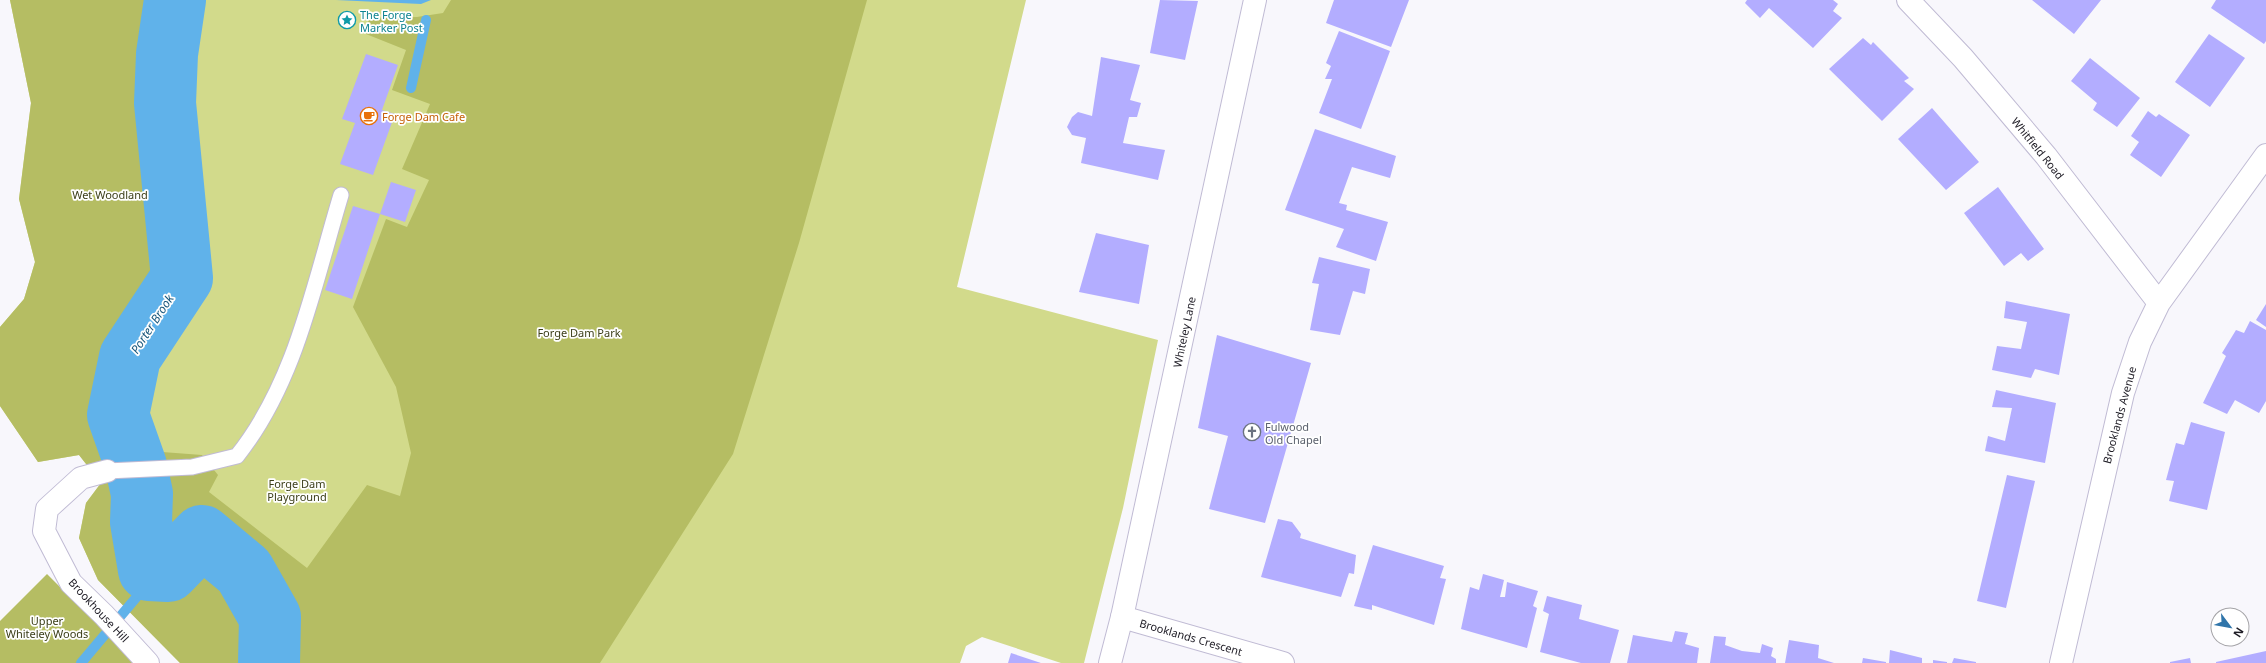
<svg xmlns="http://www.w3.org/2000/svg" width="2266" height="663" viewBox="0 0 2266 663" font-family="'Noto Sans',sans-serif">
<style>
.green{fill:#d2da8b}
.forest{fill:#b5bd63}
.water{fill:#60b2ea}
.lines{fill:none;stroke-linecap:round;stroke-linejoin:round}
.stream{stroke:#60b2ea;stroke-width:10}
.river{stroke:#60b2ea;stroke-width:62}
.building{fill:#b3adff}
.lane-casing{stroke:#c0bbd4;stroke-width:17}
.street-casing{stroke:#c0bbd4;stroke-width:24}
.secondary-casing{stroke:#c0bbd4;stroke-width:24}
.lane{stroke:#fff;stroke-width:15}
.street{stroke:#fff;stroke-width:22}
.secondary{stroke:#fff;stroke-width:22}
.labels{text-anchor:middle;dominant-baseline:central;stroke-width:3.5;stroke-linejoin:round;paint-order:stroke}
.culture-label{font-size:11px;fill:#0d838f;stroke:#fff;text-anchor:start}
.food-label{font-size:11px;fill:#c56008;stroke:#fff;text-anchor:start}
.street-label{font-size:11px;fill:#1c1a23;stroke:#fff}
.park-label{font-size:11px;fill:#3b3e18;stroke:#fff}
.worship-label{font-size:11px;fill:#5b616d;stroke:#fff;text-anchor:start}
.water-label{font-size:12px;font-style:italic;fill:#19577c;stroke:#fff}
</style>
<rect width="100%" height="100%" fill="#f8f7fc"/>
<path class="green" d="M 10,0 L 1026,0 L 957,287 L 1158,340 L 1123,508 L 1084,663 L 1061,663 L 982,637 L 966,646 L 960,663 L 180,663 L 98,580 L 79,538 L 86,503 L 101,483 L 79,455 L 38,462 L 0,406 L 0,327 L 24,299 L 35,262 L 19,199 L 31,103 Z"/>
<path class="forest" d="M 10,0 L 159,0 L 162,11 L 188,13 L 203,273 L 126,404 L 149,451 L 202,455 L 218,475 L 209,492 L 307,568 L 367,485 L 400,496 L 411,453 L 396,387 L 353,307 L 386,219 L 407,227 L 429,180 L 402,169 L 430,104 L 392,90 L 406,50 L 366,34 L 369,18 L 417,17 L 443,13 L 451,0 L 867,0 L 799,243 L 733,454 L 600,663 L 180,663 L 98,580 L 79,538 L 86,503 L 101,483 L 79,455 L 38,462 L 0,406 L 0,327 L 24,299 L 35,262 L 19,199 L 31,103 Z
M 47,574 L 136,663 L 0,663 L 0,621 Z"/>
<path class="water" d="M 336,0 L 431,0 L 421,4 Z"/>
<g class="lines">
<path class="stream" d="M 411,88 L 426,20
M 202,536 L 216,521
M 81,663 L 140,593 L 149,570"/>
<path class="river" d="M 175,0 L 167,54 L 165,103 L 182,278 L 130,357 L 118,415 L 136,466 L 142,494 L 141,522 L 149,570 L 168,571 L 202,536 L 244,571 L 270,617 L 269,663"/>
</g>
<path class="building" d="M 1160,0 L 1198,1 L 1185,60 L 1150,53 Z
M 1334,0 L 1409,0 L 1391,47 L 1326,23 Z
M 1747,0 L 1833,0 L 1838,4 L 1833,11 L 1842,18 L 1813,48 L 1769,8 L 1760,18 L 1745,3 Z
M 2032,0 L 2101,0 L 2074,34 Z
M 2216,0 L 2266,0 L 2266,41 L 2264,44 L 2211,8 Z
M 1339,31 L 1390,51 L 1361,129 L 1319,113 L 1332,79 L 1325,79 L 1331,66 L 1326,63 Z
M 2209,34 L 2245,58 L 2210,107 L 2175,82 Z
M 1863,38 L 1871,45 L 1873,42 L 1909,78 L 1904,81 L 1914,89 L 1882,121 L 1829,69 Z
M 366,54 L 398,65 L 382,110 L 395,114 L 373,175 L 340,164 L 355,123 L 342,119 Z
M 1101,57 L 1140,65 L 1130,100 L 1141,103 L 1137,117 L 1129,117 L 1123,143 L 1165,150 L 1158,180 L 1081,163 L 1086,138 L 1072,135 L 1067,127 L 1072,117 L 1078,112 L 1092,116 Z
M 2090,58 L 2140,98 L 2117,127 L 2093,110 L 2097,103 L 2071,81 Z
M 1932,108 L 1979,162 L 1946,190 L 1898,139 Z
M 2148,111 L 2156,117 L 2159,114 L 2190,135 L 2161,177 L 2130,155 L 2139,142 L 2131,136 Z
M 1315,129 L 1396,156 L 1390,178 L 1352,167 L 1339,203 L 1347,205 L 1346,210 L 1388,222 L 1376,261 L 1336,247 L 1344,229 L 1285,210 Z
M 391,182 L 416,190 L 405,222 L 380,214 Z
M 1998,187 L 2044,249 L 2028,261 L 2021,253 L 2004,266 L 1964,213 Z
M 353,206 L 380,214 L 352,299 L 325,290 Z
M 1096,233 L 1149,245 L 1139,304 L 1079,292 Z
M 1319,257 L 1370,269 L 1365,294 L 1353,291 L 1340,335 L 1310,330 L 1319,284 L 1312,283 Z
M 2006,301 L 2070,314 L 2059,375 L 2035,369 L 2031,378 L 1992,370 L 1997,346 L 2021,349 L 2027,322 L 2004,318 Z
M 2266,304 L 2266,327 L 2256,320 Z
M 2250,321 L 2266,330 L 2266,401 L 2259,413 L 2235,400 L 2227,414 L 2203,403 L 2226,356 L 2222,353 L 2236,330 L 2244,333 Z
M 1217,335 L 1311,363 L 1265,523 L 1209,509 L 1228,436 L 1198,428 Z
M 1996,390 L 2056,403 L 2045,463 L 1985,451 L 1988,436 L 2005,441 L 2012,408 L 1992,407 Z
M 2191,422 L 2225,432 L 2207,510 L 2169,501 L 2174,481 L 2166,480 L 2176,443 L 2184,445 Z
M 2007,475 L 2035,481 L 2006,608 L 1977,601 Z
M 1278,519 L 1292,522 L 1301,534 L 1300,538 L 1356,555 L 1354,574 L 1349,573 L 1341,597 L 1261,577 Z
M 1373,545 L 1444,566 L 1440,578 L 1446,579 L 1434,625 L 1372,605 L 1372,610 L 1354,606 Z
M 1483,574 L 1504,580 L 1500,597 L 1505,597 L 1507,582 L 1538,591 L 1533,606 L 1537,608 L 1527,648 L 1461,629 L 1470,587 L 1479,590 Z
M 1547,596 L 1582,605 L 1579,619 L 1619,630 L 1610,663 L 1581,663 L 1540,652 L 1549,614 L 1543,611 Z
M 1675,631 L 1688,633 L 1685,644 L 1699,648 L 1697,663 L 1627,663 L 1633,635 L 1672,642 Z
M 1714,636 L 1726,637 L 1725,645 L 1742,651 L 1760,653 L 1762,644 L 1773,648 L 1771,656 L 1776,659 L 1776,663 L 1710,663 Z
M 1789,640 L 1819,645 L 1818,658 L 1834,663 L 1785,663 Z
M 1890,650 L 1922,658 L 1922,663 L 1889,663 Z
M 2266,651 L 2266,663 L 2216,663 L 2216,662 Z
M 1011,653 L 1041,663 L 1008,663 Z
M 1863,658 L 1886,662 L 1886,663 L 1862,663 Z
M 1954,658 L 1976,662 L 1976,663 L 1952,663 Z
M 2190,658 L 2191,663 L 2170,663 L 2170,662 Z
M 1933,660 L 1947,662 L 1947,663 L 1933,663 Z"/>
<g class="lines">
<defs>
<path id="lane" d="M 107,471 L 192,467 L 237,456 C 296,382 314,284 341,195"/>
<path id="street" d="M 1908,0 L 1963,58 L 2046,156 L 2159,303
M 107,471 L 81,478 L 47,509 L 44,531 L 71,583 L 104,615 L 148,663
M 1122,617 L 1283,663
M 2061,663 L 2123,393 L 2140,342 L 2159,303 L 2266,155"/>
<path id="secondary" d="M 1110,663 L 1122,617 L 1255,0"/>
</defs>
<use href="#lane" class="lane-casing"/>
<use href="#street" class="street-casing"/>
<use href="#secondary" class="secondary-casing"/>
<use href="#lane" class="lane"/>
<use href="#street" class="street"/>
<use href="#secondary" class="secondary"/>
</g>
<defs>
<symbol id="sight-ring" viewBox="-11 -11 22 22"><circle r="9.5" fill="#fff" stroke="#0f9aa8" stroke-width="1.5"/><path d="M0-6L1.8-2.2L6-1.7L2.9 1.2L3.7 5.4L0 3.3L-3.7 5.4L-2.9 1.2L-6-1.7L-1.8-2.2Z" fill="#0f9aa8"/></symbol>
<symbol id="cafe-ring" viewBox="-11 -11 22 22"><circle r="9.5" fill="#fff" stroke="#e8710a" stroke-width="1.5"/><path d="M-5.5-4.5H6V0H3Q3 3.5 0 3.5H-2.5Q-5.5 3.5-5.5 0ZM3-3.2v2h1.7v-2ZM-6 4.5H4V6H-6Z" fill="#e8710a"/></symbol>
<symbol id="church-ring" viewBox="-11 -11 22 22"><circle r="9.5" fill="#fff" stroke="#6b7280" stroke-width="1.5"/><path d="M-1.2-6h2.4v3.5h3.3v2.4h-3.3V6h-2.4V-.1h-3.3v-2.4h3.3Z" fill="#6b7280"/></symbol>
</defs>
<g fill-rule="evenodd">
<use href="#sight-ring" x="337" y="10" width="20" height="20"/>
<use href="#cafe-ring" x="359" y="106" width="20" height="20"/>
<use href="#church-ring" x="1242" y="422" width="20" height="20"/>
</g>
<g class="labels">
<g class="culture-label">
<text x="360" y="14">The Forge<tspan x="360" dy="13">Marker Post</tspan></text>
</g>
<g class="food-label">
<text x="382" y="116">Forge Dam Cafe</text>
</g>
<g class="street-label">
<text transform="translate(2038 148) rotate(51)">Whitfield Road</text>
<text transform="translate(1184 332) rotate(-78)">Whiteley Lane</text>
<text transform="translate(2119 415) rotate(-75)">Brooklands Avenue</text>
<text transform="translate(99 610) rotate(47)">Brookhouse Hill</text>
<text transform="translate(1191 637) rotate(16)">Brooklands Crescent</text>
</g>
<g class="park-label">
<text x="110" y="194">Wet Woodland</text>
<text x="579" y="332">Forge Dam Park</text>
<text x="297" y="483">Forge Dam<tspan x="297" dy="13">Playground</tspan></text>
<text x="47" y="620">Upper<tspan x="47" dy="13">Whiteley Woods</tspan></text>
</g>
<g class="worship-label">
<text x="1265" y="426">Fulwood<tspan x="1265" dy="13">Old Chapel</tspan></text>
</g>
<g class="water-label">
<text transform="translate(152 324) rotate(-57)">Porter Brook</text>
</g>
</g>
<g transform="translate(2230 627) rotate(122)"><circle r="19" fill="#ffffff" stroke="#a4a3a7"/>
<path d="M0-3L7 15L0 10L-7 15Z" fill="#3075aa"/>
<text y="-6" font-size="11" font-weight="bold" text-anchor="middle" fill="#1c1a23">N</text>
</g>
</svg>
